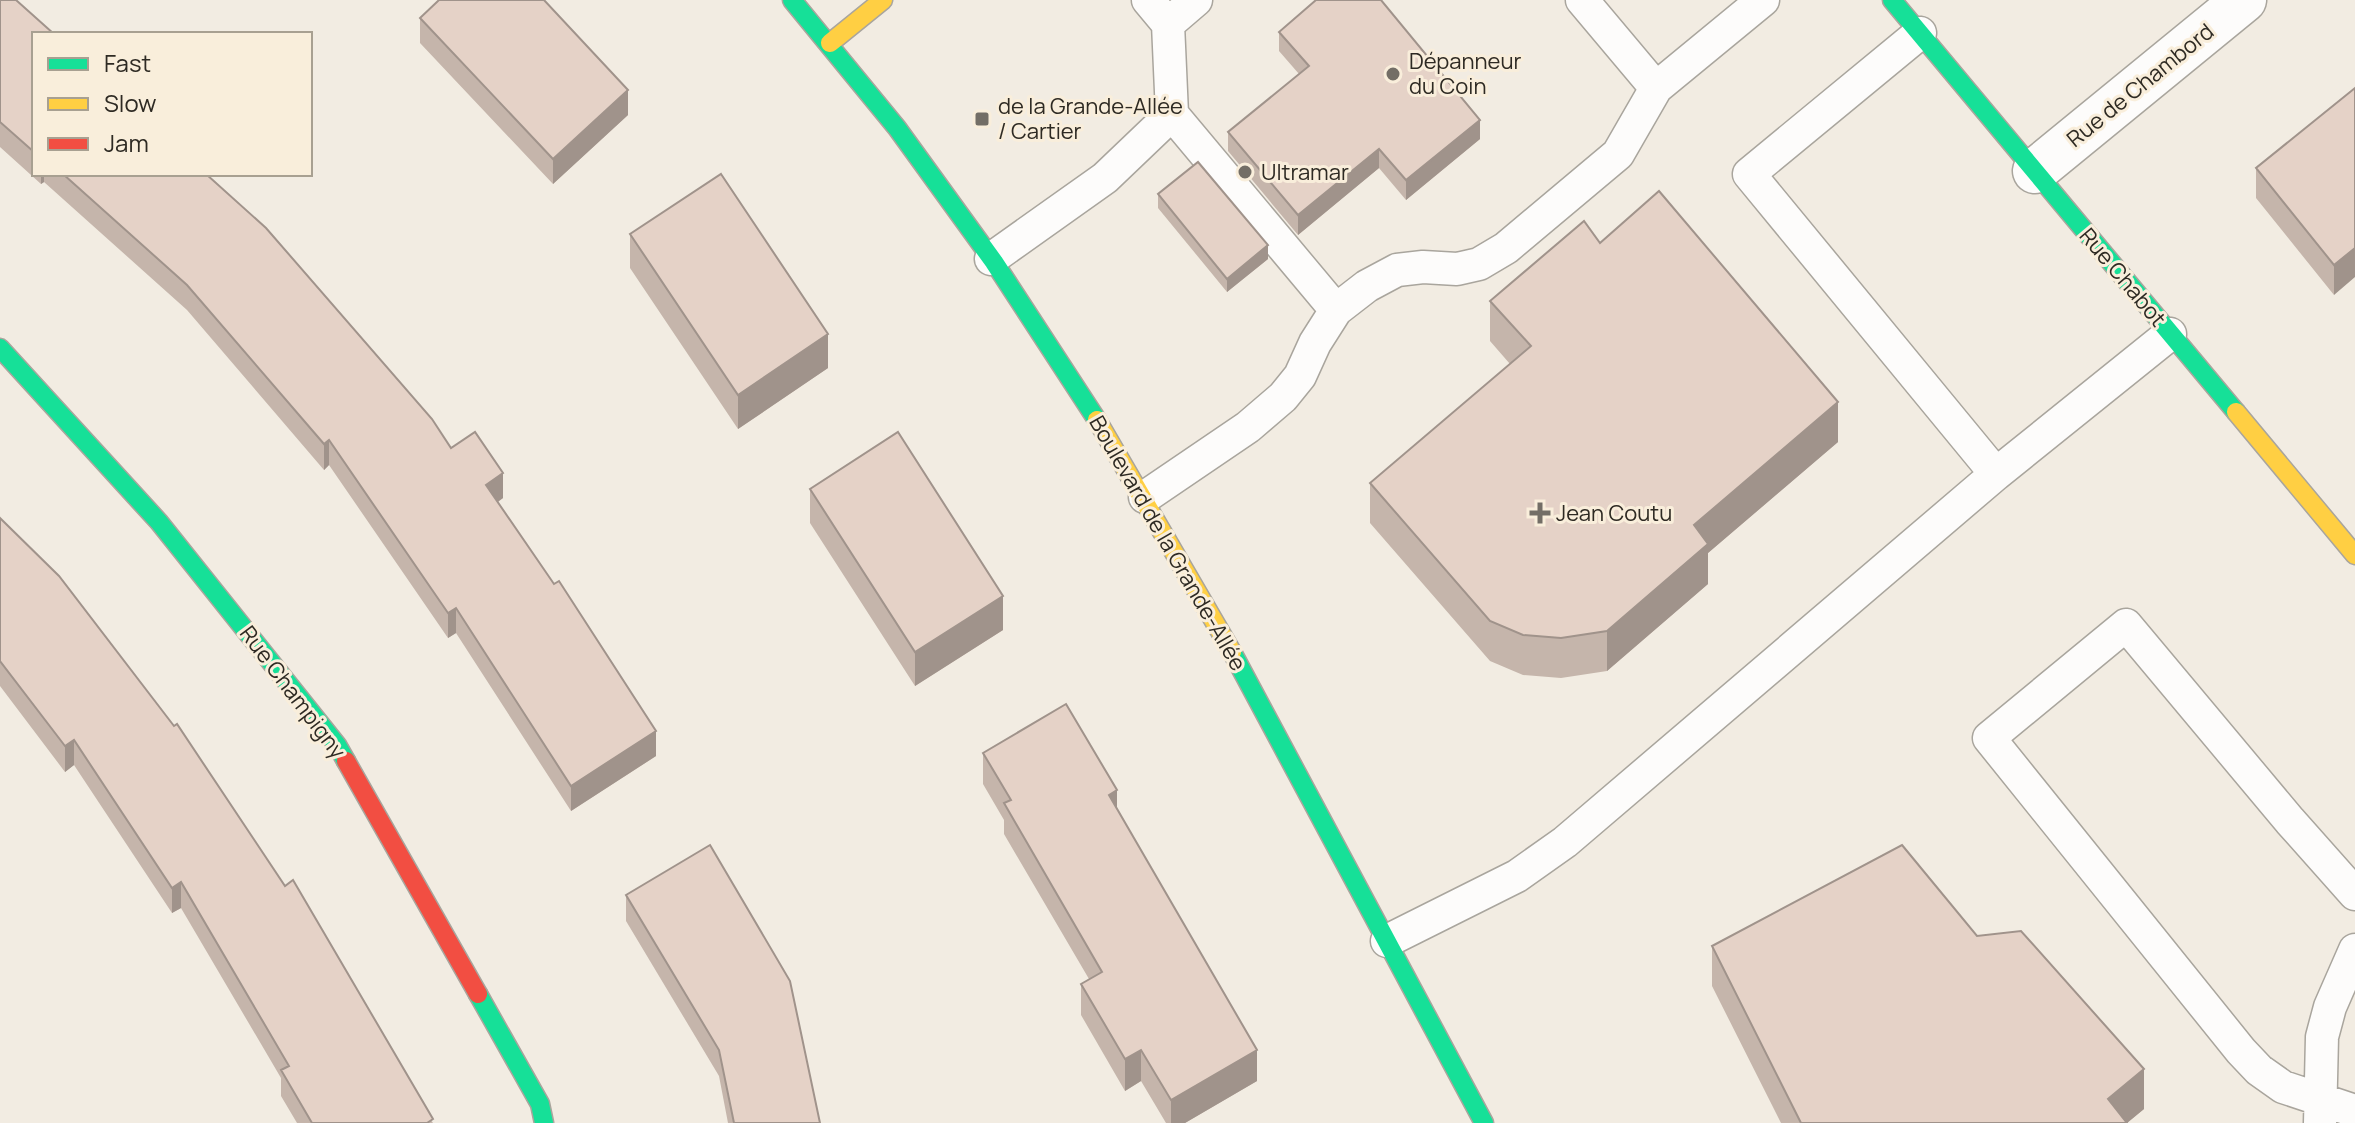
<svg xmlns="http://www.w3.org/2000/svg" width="2355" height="1123" viewBox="0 0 2355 1123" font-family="Manrope,sans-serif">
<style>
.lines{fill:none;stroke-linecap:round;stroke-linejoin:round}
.lane-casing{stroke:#a9a59d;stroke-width:35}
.street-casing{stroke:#a9a59d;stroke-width:47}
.fast-casing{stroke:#a9a59d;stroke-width:21}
.slow-casing{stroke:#a9a59d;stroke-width:21}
.jam-casing{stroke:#a9a59d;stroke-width:21}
.lane{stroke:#fdfcfb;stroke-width:32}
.street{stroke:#fdfcfb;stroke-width:44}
.fast{stroke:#16e098;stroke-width:18}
.slow{stroke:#ffcf43;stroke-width:18}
.jam{stroke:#f24e42;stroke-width:18}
.wall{fill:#c5b5ab}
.shaded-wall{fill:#a0938b}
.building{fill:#e5d2c7;stroke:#a0938b;stroke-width:2}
.poi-dot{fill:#736e66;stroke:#f9eedb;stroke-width:3}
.labels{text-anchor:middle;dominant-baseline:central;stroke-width:6;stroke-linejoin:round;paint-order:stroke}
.poi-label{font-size:22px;fill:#2e2a23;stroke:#f9eedb;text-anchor:start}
.street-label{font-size:22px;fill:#2e2a23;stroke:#f9eedb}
</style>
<rect width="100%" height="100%" fill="#f2ece2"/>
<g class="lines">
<defs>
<path id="lane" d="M 1148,0 L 1168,24 L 1196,0
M 1582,0 L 1656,88
M 1168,24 L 1172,114 L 1336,310
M 991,259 L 1105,178 L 1172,114
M 1996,474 L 2170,334
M 1145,497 L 1248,427 L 1283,397 L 1300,376 L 1315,343 L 1336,310 L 1367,286 L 1397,270 L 1423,267 L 1457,269 L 1479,264 L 1506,248 L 1618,154 L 1656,88 L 1763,0
M 2355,894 L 2290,821 L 2126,625 L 1989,738 L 2241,1051 L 2259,1070 L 2283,1087 L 2355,1111
M 1387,941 L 1517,876 L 1565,842 L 1996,474 L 1749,174 L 1920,33
M 2320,1123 L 2322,1037 L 2330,1007 L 2355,950"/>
<path id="street" d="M 2035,171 L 2244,0"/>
<path id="fast" d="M 792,0 L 897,128 L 994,262 L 1097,420
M 1892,0 L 2236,412
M 0,348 L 159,522 L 337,745 L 346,761
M 1232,652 L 1484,1123
M 478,994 L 540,1104 L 544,1123"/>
<path id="slow" d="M 830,43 L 883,0
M 2236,412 L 2355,555
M 1097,420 L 1232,652"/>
<path id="jam" d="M 346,761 L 478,994"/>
</defs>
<use href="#lane" class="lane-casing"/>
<use href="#street" class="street-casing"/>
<use href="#fast" class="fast-casing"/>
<use href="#slow" class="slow-casing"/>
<use href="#jam" class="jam-casing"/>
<use href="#lane" class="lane"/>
<use href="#street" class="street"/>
<use href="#fast" class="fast"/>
<use href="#slow" class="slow"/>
<use href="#jam" class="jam"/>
</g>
<path class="wall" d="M 0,0 L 34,34 L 34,174 L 206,174 L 451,448 L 503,498 L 498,502 L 656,756 L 571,811 L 456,633 L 448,638 L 329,465 L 324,470 L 187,310 L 44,182 L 41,184 L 0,147 Z
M 420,18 L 628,115 L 553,184 L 420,43 Z
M 1279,32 L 1480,139 L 1406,200 L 1379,168 L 1298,235 L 1228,151 L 1228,132 L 1299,74 L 1279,51 Z
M 2355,88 L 2334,295 L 2256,198 L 2256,168 Z
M 1158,194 L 1268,259 L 1227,292 L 1158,208 Z
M 630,234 L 828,368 L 738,429 L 630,268 Z
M 1600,243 L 1838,442 L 1708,553 L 1708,584 L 1607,671 L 1561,678 L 1523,675 L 1490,661 L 1370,523 L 1370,483 L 1510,364 L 1490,341 L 1490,301 Z
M 810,489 L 1003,630 L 915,686 L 810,523 Z
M 0,518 L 433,1123 L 297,1123 L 281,1096 L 281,1078 L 181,908 L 172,913 L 74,765 L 65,772 L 0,686 Z
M 983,753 L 1117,808 L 1257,1081 L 1185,1123 L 1166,1123 L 1141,1081 L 1125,1091 L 1081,1015 L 1081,984 L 1089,979 L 1004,834 L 1004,820 L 983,784 Z
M 626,895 L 820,1123 L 728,1123 L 719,1076 L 626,921 Z
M 1977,936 L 2144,1109 L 2127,1123 L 1781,1123 L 1712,986 L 1712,946 Z"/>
<path class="shaded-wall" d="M 628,90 L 628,115 L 553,184 L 553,159 Z
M 1480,120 L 1480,139 L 1406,200 L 1406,180 Z
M 1379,149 L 1379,168 L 1298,235 L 1298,215 Z
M 41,174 L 44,174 L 44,182 L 41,184 Z
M 1268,245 L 1268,259 L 1227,292 L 1227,279 Z
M 2355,248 L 2355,277 L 2334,295 L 2334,265 Z
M 828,334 L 828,368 L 738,429 L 738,395 Z
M 1838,402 L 1838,442 L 1708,553 L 1708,584 L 1607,671 L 1607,631 L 1694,525 Z
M 329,440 L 329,465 L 324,470 L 324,444 Z
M 503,473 L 503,498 L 486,510 L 486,485 Z
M 1003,596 L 1003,630 L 915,686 L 915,652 Z
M 456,608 L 456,633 L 448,638 L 448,613 Z
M 656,731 L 656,756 L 571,811 L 571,786 Z
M 74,740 L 74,765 L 65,772 L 65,746 Z
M 1117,790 L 1117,821 L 1109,795 Z
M 181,882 L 181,908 L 172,913 L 172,888 Z
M 1141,1050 L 1141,1081 L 1125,1091 L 1125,1059 Z
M 1257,1050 L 1257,1081 L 1185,1123 L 1171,1123 L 1171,1100 Z
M 2144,1069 L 2144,1109 L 2127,1123 L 2108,1099 Z"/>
<path class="building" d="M 0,0 L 16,0 L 54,34 L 34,34 L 34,152 L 0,122 Z
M 439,0 L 544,0 L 628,90 L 553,159 L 420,18 Z
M 1316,0 L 1381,0 L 1480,120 L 1406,180 L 1379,149 L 1298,215 L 1228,132 L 1309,66 L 1279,32 Z
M 2355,88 L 2355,248 L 2334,265 L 2256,168 Z
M 1198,162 L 1268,245 L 1227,279 L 1158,194 Z
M 63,174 L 206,174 L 266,228 L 432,419 L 451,448 L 475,432 L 503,473 L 486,485 L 554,584 L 559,581 L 656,731 L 571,786 L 456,608 L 448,613 L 329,440 L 324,444 L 187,285 Z
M 721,174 L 828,334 L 738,395 L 630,234 Z
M 1659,191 L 1838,402 L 1694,525 L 1708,544 L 1607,631 L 1561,638 L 1523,635 L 1490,621 L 1370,483 L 1531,346 L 1490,301 L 1584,221 L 1600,243 Z
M 898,432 L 1003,596 L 915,652 L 810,489 Z
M 0,518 L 59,576 L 174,726 L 177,724 L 285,886 L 293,880 L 433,1119 L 427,1123 L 312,1123 L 281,1070 L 289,1066 L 181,882 L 172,888 L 74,740 L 65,746 L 0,661 Z
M 1066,704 L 1117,790 L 1109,795 L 1257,1050 L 1171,1100 L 1141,1050 L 1125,1059 L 1081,984 L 1102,972 L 1004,803 L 1011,800 L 983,753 Z
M 710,845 L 790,981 L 820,1123 L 734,1123 L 719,1050 L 626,895 Z
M 1902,845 L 1977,936 L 2021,931 L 2144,1069 L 2108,1099 L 2127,1123 L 1801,1123 L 1712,946 Z"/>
<g class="poi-dot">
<circle cx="1393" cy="74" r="8"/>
<rect x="974" y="111" width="16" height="16" rx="4"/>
<circle cx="1245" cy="172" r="8"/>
<path d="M1536 501h8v8h8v8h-8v8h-8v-8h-8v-8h8z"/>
</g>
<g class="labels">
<g class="poi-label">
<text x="1409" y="61">Dépanneur<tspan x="1409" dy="25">du Coin</tspan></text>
<text x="998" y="106">de la Grande-Allée<tspan x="998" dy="25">/ Cartier</tspan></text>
<text x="1261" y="172">Ultramar</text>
<text x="1556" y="513">Jean Coutu</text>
</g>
<g class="street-label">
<text transform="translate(2140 85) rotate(-39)">Rue de Chambord</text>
<text transform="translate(2123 277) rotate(50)">Rue Chabot</text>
<text transform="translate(1168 543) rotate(60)">Boulevard de la Grande-Allée</text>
<text transform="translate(293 692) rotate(53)">Rue Champigny</text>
</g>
</g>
<rect x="32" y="32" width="280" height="144" fill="#f9eedb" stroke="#a8a091" stroke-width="2"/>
<rect x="48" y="58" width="40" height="12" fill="#16e098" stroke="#a8a091" stroke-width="2"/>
<text x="104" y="72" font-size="24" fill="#2e2a23">Fast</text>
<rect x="48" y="98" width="40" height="12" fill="#ffcf43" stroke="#a8a091" stroke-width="2"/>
<text x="104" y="112" font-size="24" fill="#2e2a23">Slow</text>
<rect x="48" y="138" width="40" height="12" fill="#f24e42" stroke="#a8a091" stroke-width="2"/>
<text x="104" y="152" font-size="24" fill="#2e2a23">Jam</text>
</svg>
